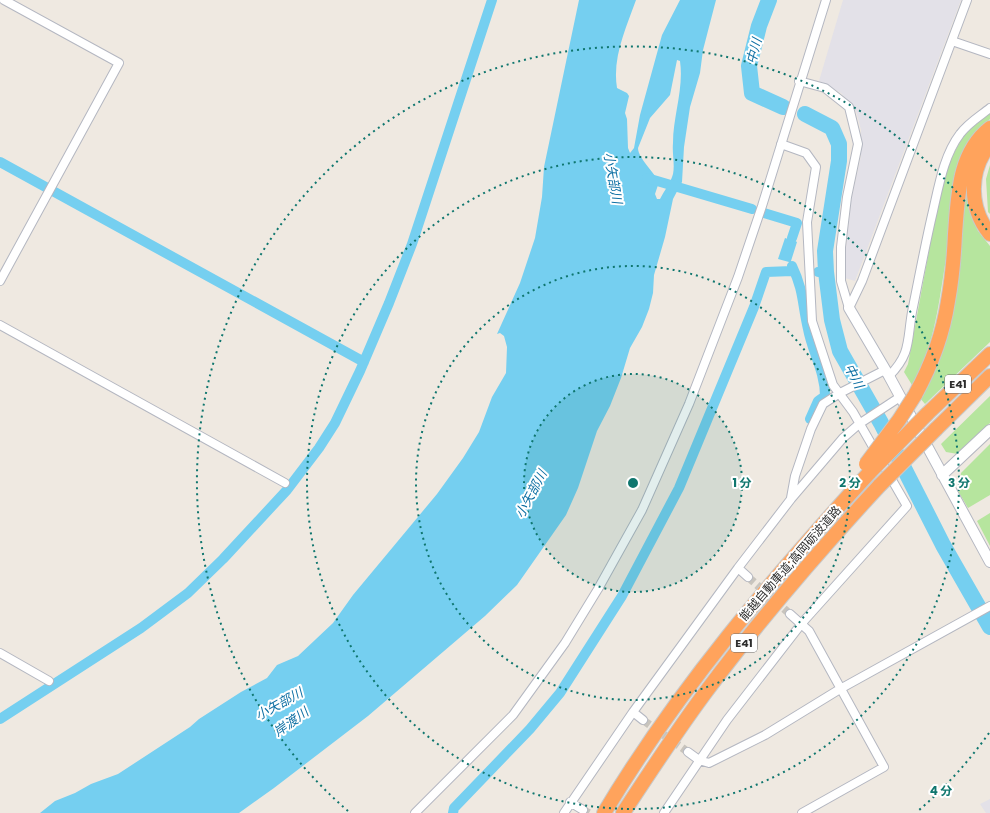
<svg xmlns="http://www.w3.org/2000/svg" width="990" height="813" viewBox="0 0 990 813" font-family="Poppins,'Noto Sans JP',sans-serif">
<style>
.industrial{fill:#e3e1e8}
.green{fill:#b6e59e}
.water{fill:#75cff0;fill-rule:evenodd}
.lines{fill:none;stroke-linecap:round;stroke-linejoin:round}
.canal{stroke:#75cff0;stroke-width:10}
.river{stroke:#75cff0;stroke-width:16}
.minor-tunnel{stroke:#c8c4bd;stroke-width:8;stroke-dasharray:8 4;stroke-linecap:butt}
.minor-casing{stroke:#b4b7c1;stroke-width:10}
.tertiary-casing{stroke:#b4b7c1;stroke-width:12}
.motorway-casing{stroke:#c9c9c9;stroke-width:16}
.minor{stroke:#fff;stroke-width:8}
.tertiary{stroke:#fff;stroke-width:10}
.motorway{stroke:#ffa35c;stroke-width:14}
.motorway-bridge-casing{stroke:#c9c9c9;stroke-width:16;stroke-linecap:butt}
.motorway-bridge{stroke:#ffa35c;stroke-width:14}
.ring{fill:none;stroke:#0f766e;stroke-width:2;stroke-dasharray:2 4}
.labels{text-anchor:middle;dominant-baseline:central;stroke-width:4;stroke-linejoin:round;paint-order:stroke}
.shield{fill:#fff;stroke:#6d6d6d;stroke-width:1}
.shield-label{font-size:11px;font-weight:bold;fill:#2e2e2e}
.street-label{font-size:12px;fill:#2e2e2e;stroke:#fff}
.water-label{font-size:13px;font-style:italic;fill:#0d6fa3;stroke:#fff}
.centre{fill:#0f766e;stroke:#fff;stroke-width:2}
.ring-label{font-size:12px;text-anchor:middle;font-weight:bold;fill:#0f766e;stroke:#fff;stroke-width:4;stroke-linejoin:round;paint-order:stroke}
</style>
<rect width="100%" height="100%" fill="#efe9e1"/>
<path class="industrial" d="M 843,0 L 961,0 L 855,281 L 845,278 L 846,248 L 851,201 L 861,156 L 861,130 L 856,111 L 841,93 L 819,81 Z
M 990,799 L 990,813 L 986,813 L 980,804 Z"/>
<path class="green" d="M 990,112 L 990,119 L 980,129 C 969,170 955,211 947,253 C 939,299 936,344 912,385 L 904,372 L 908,364 L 938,202 L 950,160 L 964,135 Z
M 990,165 L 990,214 L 988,212 L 986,179 Z
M 969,183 L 971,215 L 978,231 L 990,246 L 990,342 L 925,404 L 920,398 L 923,396 L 940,359 L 952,316 L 966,192 Z
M 990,396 L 990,423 L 958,454 L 946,452 L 941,444 Z
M 990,444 L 990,495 L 968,508 L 958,491 L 961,473 Z
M 990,513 L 990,546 L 977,521 Z"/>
<path class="water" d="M 579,0 L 636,0 C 626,28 612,58 617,88 L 627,93 L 629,96 L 625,113 L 627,119 L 628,148 L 630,153 L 634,148 L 640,115 L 662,35 L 680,0 L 716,0 L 703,50 L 700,73 L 690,107 L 684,147 L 682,182 L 673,199 L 665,237 L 654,275 L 653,293 L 649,309 L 642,327 L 630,348 L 621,378 L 610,406 L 597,431 L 578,488 L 566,515 L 517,585 L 485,616 L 368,716 L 274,788 L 239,813 L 40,813 L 55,801 L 75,793 L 91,784 L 118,774 L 190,727 L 199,719 L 241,692 L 267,678 L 277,665 L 298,656 L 333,623 L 353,595 L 437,494 L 463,458 L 479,432 L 492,397 L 506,373 L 507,347 L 504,336 L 500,333 L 497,334 L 520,283 L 535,238 L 542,197 L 544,167 ZM 677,60 L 680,61 C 684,89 673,116 673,143 C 672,154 675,164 673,174 C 671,182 664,191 660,199 L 657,199 L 655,194 L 659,182 C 654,172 638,158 638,148 L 650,118 L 670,95 Z
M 789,237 L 797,242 L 791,261 L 793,265 L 790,266 L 789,262 L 778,259 L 785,238 L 788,239 Z"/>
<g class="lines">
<path class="canal" d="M 0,162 L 364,362
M 647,178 L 752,209
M 764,213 L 797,223 L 792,238
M 792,266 C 804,291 802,304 808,329 C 812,351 825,372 825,396 L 818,401 L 810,419
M 818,272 L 826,272
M 0,719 L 141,628 L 188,593 L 223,559 L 287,490 L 319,448 L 335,423 L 360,371 L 389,303 L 412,244 L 492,0
M 453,813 L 454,808 L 530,729 L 560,693 L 622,596 L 679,488 L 754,307 L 766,272 L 792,271"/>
<path class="river" d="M 769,0 L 759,26 L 749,66 L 752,93 L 783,107
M 805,114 L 832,128 L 839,144 L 839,161 L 825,251 L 826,272 L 832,320 L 840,351 L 881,423 L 943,545 L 990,627"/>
<path class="minor-tunnel" d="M 748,577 L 790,614
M 643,720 L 688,752
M 583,810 L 589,813"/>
<defs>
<path id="minor" d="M 952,41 L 990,54
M 799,81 L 825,88 L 849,107 L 858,144 L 847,197 L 841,247 L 841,281 L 849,308
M 0,281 L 119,63 L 4,0
M 849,308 L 862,281 L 967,0
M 0,325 L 285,483
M 889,376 C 911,354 907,341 912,312 C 919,278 925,245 933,211 C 939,185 944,155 960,134 C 968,123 980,116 990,108
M 791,498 L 795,476 L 811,429 L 823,404 L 840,393 L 885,370
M 738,568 L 748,577
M 790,614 L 809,631 L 884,767 L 802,813
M 0,653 L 49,681
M 633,712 L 643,720
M 688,752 L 699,760 L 709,763 L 765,735 L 840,689 L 990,606
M 570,802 L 583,810
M 415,813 L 513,715 L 565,643 L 598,589 L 642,510 L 689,404 L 738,277 L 762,206 L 826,0
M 564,813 L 633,712 L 738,568 L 791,499 L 843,438 L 859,424 L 900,397
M 664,813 L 727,720 L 802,623 L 907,506 L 853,412 L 833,385 L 812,321 L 807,222 L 816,167 L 806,153 L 781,144"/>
<path id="tertiary" d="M 849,308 L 889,376 L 990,562
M 942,475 L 990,430"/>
<path id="motorway" d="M 990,144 C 969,170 968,207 990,234
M 915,395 C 931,366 943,334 948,301 C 952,279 954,257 955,234 C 958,197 958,153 990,128
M 927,414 L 990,354
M 936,429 L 990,376
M 604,813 C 678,689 773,578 870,472
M 623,813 C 650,772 676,732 705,693 C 759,620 818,552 880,485"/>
</defs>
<use href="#minor" class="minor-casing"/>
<use href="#tertiary" class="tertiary-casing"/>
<use href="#motorway" class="motorway-casing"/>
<use href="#minor" class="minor"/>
<use href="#tertiary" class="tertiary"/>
<use href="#motorway" class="motorway"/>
<defs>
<path id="motorway-bridge" d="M 866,464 L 899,420 L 915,395
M 870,472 L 927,414
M 880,485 L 936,429"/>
</defs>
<use href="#motorway-bridge" class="motorway-bridge-casing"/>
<use href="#motorway-bridge" class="motorway-bridge"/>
</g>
<circle cx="633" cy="483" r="109" fill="#0f766e" fill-opacity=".12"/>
<g class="ring">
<circle cx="633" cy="483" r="109"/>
<circle cx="633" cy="483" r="217"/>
<circle cx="633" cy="483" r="326"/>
<path d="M989 733A435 435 0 0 1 918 811M348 811A435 435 0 1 1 989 233"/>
</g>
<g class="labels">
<g class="shield">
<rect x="945" y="375" width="26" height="18" rx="3"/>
<rect x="731" y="634" width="26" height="18" rx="3"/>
</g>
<g class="shield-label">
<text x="958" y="384">E41</text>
<text x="744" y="643">E41</text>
</g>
<g class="street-label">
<text transform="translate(790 563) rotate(-49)">能越自動車道;高岡砺波道路</text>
</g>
<g class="water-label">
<text transform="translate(754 51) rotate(-75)">中川</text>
<text transform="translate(613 178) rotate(80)">小矢部川</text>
<text transform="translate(854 376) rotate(62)">中川</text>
<text transform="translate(531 494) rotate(-62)">小矢部川</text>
<text transform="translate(279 704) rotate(-29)">小矢部川</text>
<text transform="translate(291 722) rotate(-36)">岸渡川</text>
</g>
</g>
<circle cx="633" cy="483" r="6" class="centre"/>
<g class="ring-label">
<text x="742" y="487">1 分</text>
<text x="850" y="487">2 分</text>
<text x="959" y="487">3 分</text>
<text x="941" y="795">4 分</text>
</g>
</svg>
